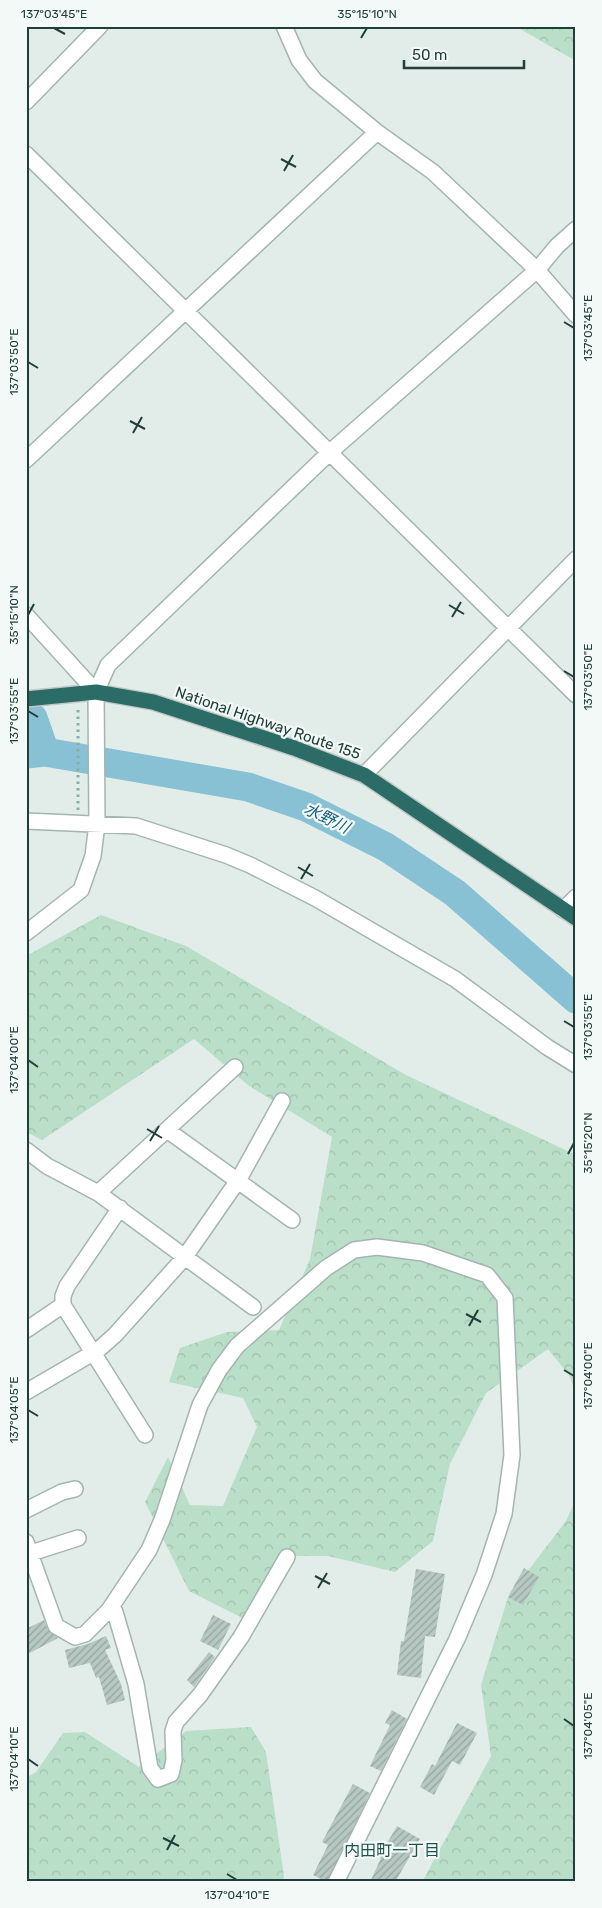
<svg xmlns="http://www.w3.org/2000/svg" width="602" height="1908" viewBox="0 0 602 1908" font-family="Rubik,'Noto Sans JP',sans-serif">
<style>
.forest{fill:url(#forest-crowns)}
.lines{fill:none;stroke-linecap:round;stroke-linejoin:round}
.river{stroke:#88c0d4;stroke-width:29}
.building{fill:url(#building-hatch)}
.minor-casing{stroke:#a4b5b1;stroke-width:18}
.highway-casing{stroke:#c1c9c8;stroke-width:18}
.path{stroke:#81b2a8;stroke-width:3;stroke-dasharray:2.5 4;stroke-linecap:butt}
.minor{stroke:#fff;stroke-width:15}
.highway{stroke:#2b6d66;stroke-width:15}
.ticks{fill:none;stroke:#213f3a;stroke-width:2}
.labels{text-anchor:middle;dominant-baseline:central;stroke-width:4.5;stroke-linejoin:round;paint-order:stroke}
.street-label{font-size:15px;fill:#213f3a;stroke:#f3f9f7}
.water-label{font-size:16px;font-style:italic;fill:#18627e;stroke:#f3f9f7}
.neighbourhood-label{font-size:16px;fill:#1c524b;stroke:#f3f9f7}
.neatline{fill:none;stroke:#213f3a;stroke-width:2}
.ticks-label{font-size:12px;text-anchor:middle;fill:#213f3a}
</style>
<defs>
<pattern id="forest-crowns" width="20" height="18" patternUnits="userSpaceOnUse" patternTransform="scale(1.25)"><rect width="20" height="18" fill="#badfc8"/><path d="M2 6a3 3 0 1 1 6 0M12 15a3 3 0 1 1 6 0" fill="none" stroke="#a0c0ad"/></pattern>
<pattern id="building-hatch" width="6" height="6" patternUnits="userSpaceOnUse" patternTransform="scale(1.25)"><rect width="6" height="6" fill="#b7c8c3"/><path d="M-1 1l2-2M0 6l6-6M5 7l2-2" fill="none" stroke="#94a49f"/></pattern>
</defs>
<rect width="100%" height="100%" fill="#e2ede9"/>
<path class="forest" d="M 515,26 L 576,26 L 576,61 Z
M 101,915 L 186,946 L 406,1075 L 576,1155 L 576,1394 L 569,1375 L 548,1349 L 486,1393 L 450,1464 L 433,1541 L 395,1572 L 328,1556 L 290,1556 L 256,1625 L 189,1591 L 145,1502 L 168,1457 L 190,1505 L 223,1506 L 257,1427 L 243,1398 L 169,1382 L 180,1348 L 227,1332 L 279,1330 L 310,1259 L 332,1137 L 249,1086 L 194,1039 L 42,1140 L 26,1132 L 26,956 Z
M 576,1499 L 576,1882 L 422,1882 L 491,1756 L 481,1685 L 508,1597 L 566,1521 Z
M 251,1727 L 266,1752 L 284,1876 L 283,1882 L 26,1882 L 26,1778 L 36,1772 L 63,1733 L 85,1732 L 139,1767 L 186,1731 Z"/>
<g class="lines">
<path class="river" d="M 33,718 L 45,752
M 26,754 L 45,752 L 248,787 L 306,807 L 386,847 L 455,893 L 576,999"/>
</g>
<path class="building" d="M 524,1568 L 539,1577 L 523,1605 L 508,1597 Z
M 416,1569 L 445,1574 L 435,1637 L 425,1636 L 421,1678 L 397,1675 L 401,1641 L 404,1641 Z
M 213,1615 L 231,1624 L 218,1650 L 200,1641 Z
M 44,1620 L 48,1630 L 58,1638 L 26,1655 L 26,1629 Z
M 106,1636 L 111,1648 L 105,1650 L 121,1684 L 125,1700 L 107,1705 L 99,1677 L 96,1678 L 90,1663 L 69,1668 L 65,1650 L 88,1644 Z
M 209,1652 L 215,1657 L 194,1687 L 187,1680 Z
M 392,1710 L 407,1719 L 381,1771 L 370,1766 L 390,1725 L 385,1723 Z
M 457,1723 L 477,1733 L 460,1765 L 452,1761 L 434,1795 L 420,1787 L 432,1764 L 435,1766 Z
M 353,1784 L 370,1793 L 327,1882 L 313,1875 L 328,1845 L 322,1842 Z
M 397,1826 L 420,1839 L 395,1882 L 370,1882 L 381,1858 L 379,1857 Z"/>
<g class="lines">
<defs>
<path id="minor" d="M 284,26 L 299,60 L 315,81 L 377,132 L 433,172 L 537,270 L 576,315
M 26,102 L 100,26
M 26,154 L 576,695
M 26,460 L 377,132
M 26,615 L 96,692
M 364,775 L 576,559
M 26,821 L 136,826 L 226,855 L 250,865 L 315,898 L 455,979 L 547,1047 L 576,1065
M 563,910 L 576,897
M 26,933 L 81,890 L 93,856 L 97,824 L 96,692 L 108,665 L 329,453 L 537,270 L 557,246 L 576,229
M 167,1130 L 292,1220
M 26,1150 L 47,1166 L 98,1193 L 253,1307
M 98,1193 L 235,1067
M 120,1208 L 67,1286 L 63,1296 L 63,1305 L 145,1435
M 26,1330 L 63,1305
M 26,1392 L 98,1350 L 115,1335 L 184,1258 L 239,1179 L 282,1101
M 26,1510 L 62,1492 L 75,1489
M 26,1542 L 56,1626 L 75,1637 L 85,1634 L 109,1610 L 149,1550 L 162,1520 L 200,1405 L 219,1370 L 237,1346 L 326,1268 L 354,1250 L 377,1247 L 423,1253 L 487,1275 L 505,1298 L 512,1455 L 504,1514 L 484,1575 L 457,1639 L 336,1882
M 31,1553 L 78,1538
M 109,1610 L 115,1612 L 136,1684 L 150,1768 L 158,1779 L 171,1774 L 174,1760 L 173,1731 L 176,1722 L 200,1695 L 241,1637 L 287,1557"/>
<path id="highway" d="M 26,699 L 96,692 L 153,702 L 294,748 L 364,775 L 576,918"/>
</defs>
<use href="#minor" class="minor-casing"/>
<use href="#highway" class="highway-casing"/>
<path class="path" d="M 78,810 L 78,709"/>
<use href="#minor" class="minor"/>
<use href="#highway" class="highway"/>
</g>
<path class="ticks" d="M 54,28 L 65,34M 361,38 L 367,28M 281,159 L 296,167M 284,171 L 293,155M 564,322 L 574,328M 28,362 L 38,368M 130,421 L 145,429M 133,433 L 142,417M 449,605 L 464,614M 28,615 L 34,604M 452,617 L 461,602M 564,671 L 574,677M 28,711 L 38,717M 298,867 L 313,876M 301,879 L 310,864M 564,1021 L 574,1027M 28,1060 L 38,1067M 147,1129 L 162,1138M 150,1141 L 159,1126M 568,1154 L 574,1143M 466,1314 L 481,1322M 469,1326 L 478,1310M 564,1370 L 574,1376M 28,1410 L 38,1416M 315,1576 L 330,1584M 318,1588 L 327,1573M 564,1719 L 574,1726M 28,1759 L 38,1766M 163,1838 L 179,1846M 167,1850 L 175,1835M 227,1874 L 237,1880"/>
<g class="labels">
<g class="street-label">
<text transform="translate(268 723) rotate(19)">National Highway Route 155</text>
</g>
<g class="water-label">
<text transform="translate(327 818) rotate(26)">水野川</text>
</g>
<g class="neighbourhood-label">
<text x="392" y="1850">内田町一丁目</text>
</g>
</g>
<rect width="602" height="1908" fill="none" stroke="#f3f9f7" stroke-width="55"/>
<path d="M404 60v8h120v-8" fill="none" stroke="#213f3a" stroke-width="2.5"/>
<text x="412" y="60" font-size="15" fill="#213f3a" stroke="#f3f9f7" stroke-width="4" paint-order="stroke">50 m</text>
<rect x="28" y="28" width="546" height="1852" class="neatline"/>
<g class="ticks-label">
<text x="54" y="18">137°03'45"E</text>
<text x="367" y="18">35°15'10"N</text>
<text transform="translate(588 328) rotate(-90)" y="4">137°03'45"E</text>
<text transform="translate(14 362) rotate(-90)" y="4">137°03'50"E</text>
<text transform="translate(14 615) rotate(-90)" y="4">35°15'10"N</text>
<text transform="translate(588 677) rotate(-90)" y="4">137°03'50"E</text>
<text transform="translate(14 711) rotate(-90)" y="4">137°03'55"E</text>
<text transform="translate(588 1027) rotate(-90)" y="4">137°03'55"E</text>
<text transform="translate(14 1060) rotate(-90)" y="4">137°04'00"E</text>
<text transform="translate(588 1143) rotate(-90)" y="4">35°15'20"N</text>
<text transform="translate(588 1376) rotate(-90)" y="4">137°04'00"E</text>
<text transform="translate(14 1410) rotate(-90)" y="4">137°04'05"E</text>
<text transform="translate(588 1726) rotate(-90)" y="4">137°04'05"E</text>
<text transform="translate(14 1759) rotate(-90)" y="4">137°04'10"E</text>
<text x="237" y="1899">137°04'10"E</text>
</g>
</svg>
